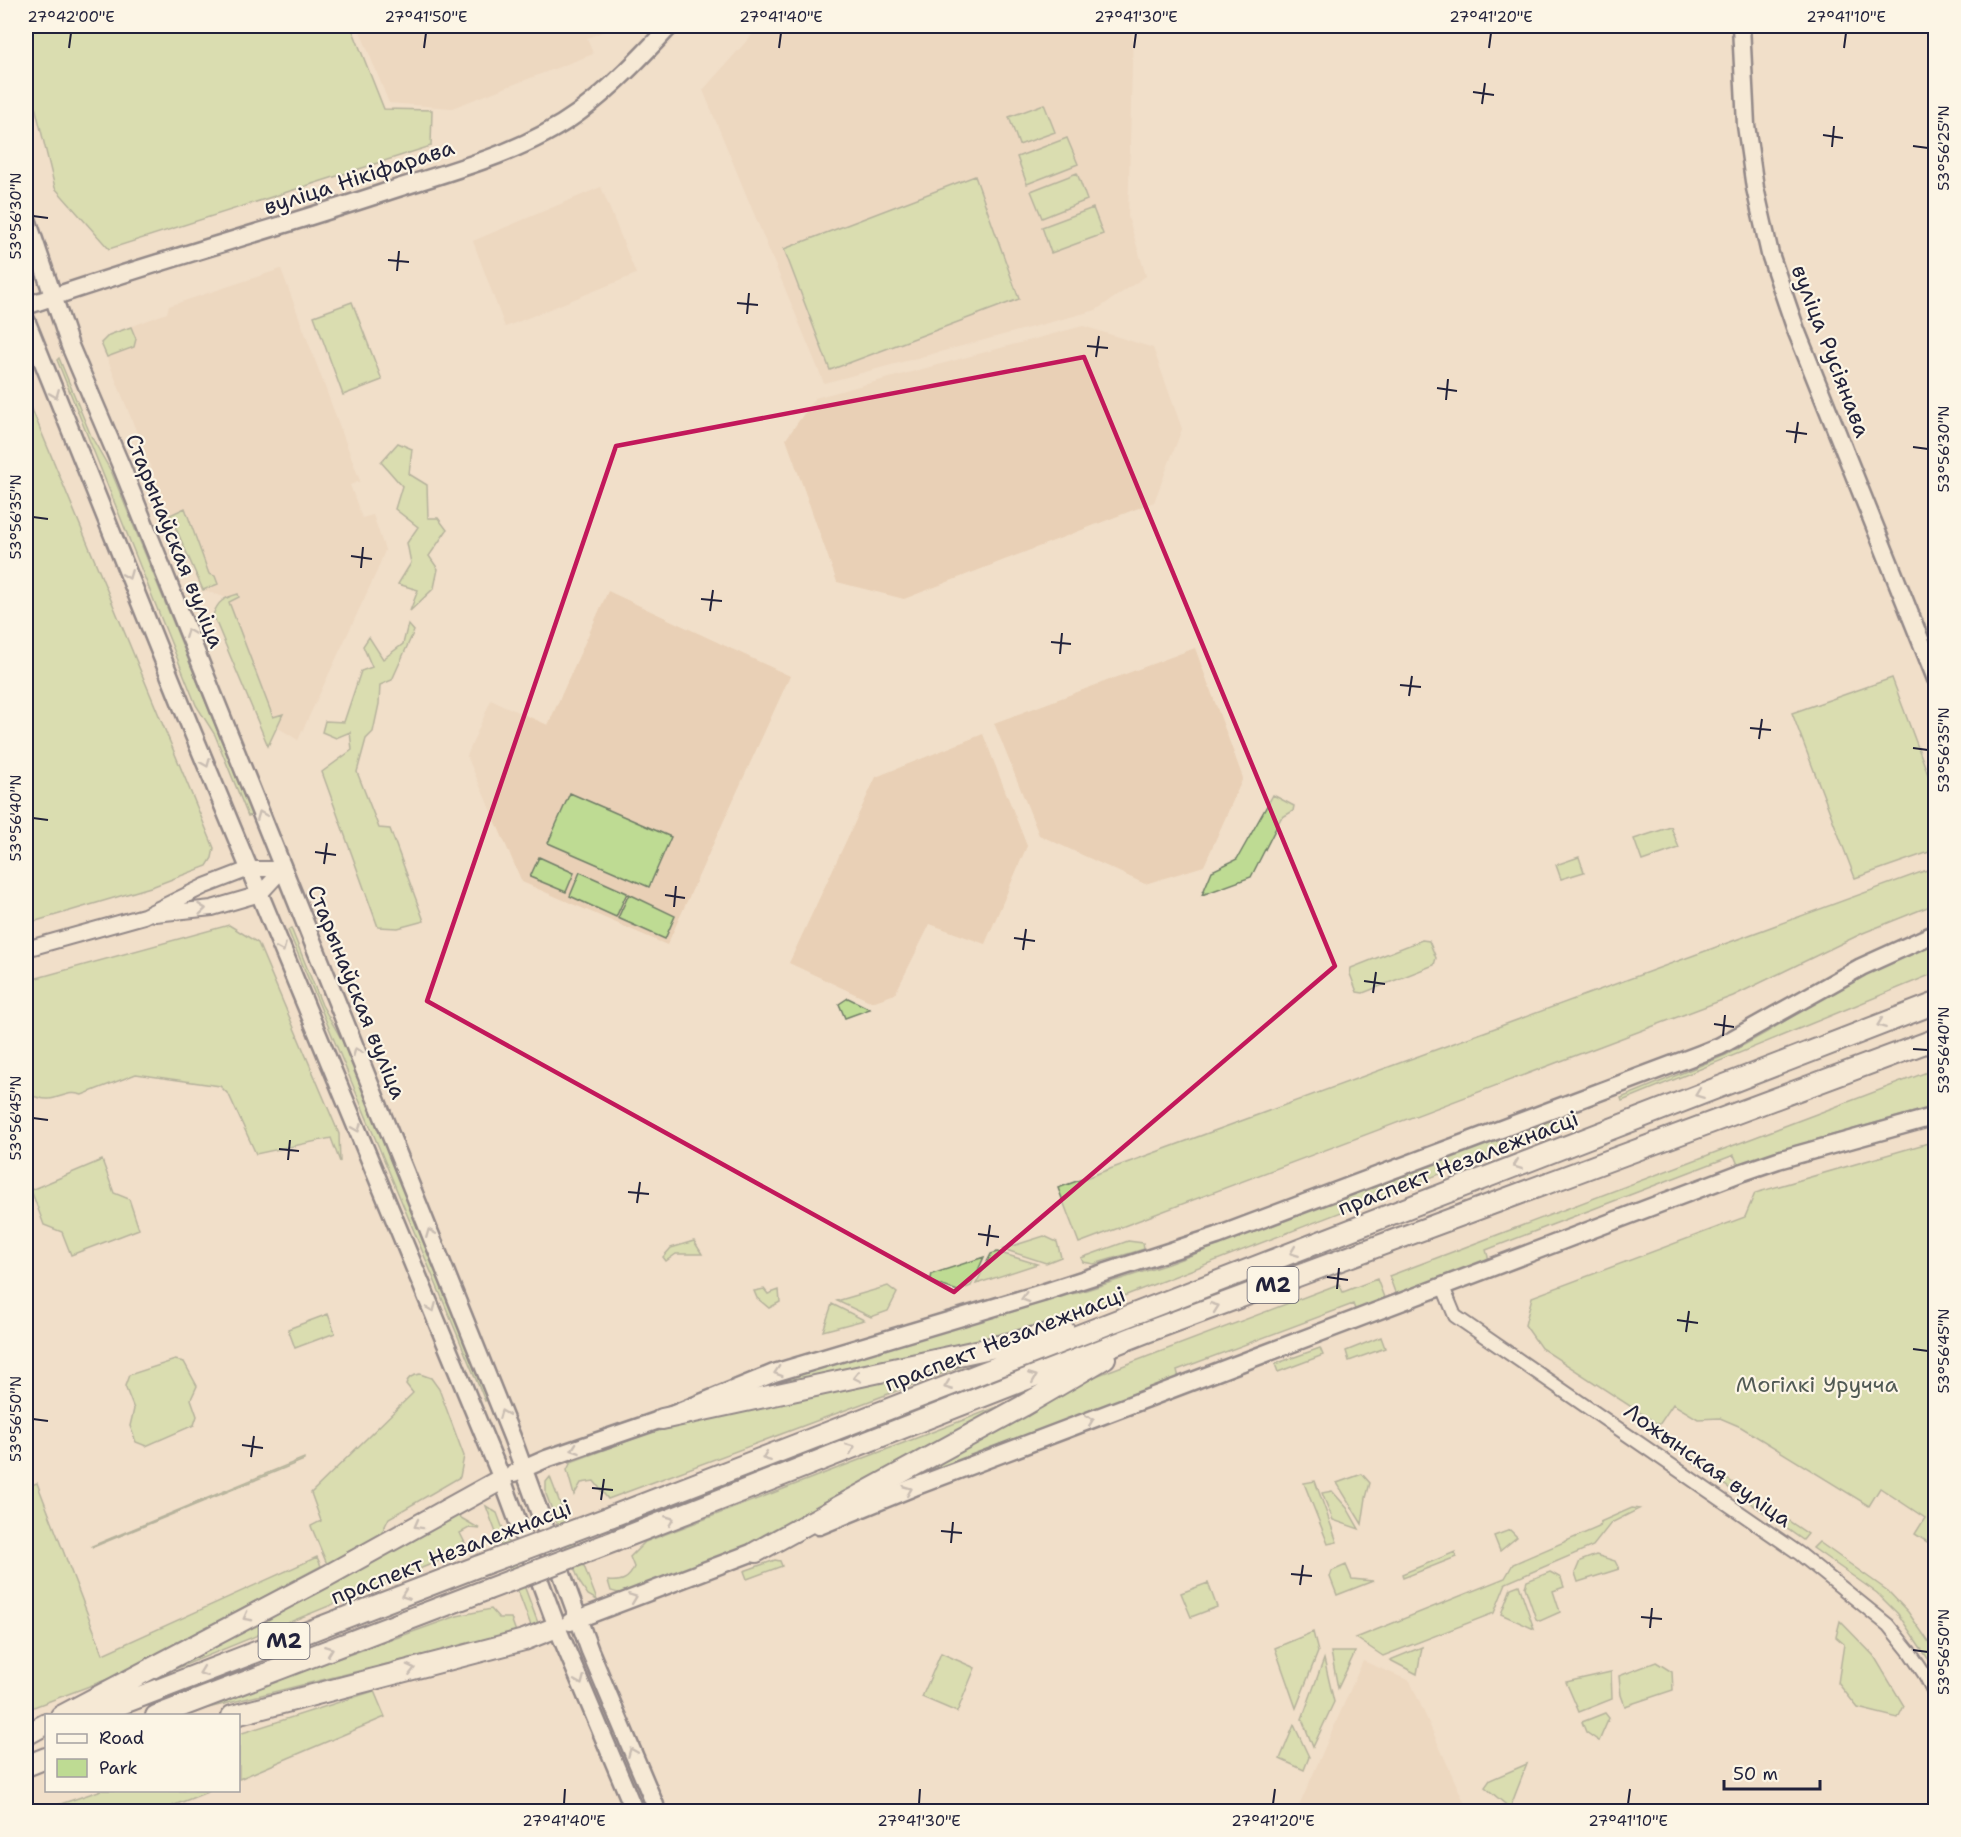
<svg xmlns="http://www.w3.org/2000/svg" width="1961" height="1837" viewBox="0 0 1961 1837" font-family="'Shantell Sans',sans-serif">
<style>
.built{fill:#e9d0b6}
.green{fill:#bedb93;stroke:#707e67;stroke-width:1.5}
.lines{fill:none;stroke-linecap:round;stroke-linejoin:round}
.minor-casing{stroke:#22223b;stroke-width:16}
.tertiary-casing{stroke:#22223b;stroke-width:18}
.secondary-casing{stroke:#22223b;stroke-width:21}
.trunk-casing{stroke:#22223b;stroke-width:24}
.minor{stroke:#fcf5e5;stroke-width:12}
.tertiary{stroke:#fcf5e5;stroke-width:14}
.secondary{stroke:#fcf5e5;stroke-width:16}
.trunk{stroke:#fcf5e5;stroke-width:20}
.trunk-bridge-casing{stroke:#22223b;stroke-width:24;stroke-linecap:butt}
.trunk-bridge{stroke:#fcf5e5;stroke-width:20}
.oneway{stroke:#9a9698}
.marked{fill:none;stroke:#c2185b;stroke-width:4.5;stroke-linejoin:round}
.ticks{fill:none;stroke:#22223b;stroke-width:2}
.labels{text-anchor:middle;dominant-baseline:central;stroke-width:4.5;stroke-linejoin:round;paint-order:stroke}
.shield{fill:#fcf5e5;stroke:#63616e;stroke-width:1.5}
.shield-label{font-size:21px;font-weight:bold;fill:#22223b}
.street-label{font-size:22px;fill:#22223b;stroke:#fcf5e5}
.park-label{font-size:22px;fill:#515a55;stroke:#fcf5e5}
.neatline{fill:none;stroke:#22223b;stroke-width:2}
.ticks-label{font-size:15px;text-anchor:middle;fill:#22223b}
</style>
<rect width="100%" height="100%" fill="#f1dfc9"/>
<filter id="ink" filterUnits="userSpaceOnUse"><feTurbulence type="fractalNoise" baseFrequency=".0167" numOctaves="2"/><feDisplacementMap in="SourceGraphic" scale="12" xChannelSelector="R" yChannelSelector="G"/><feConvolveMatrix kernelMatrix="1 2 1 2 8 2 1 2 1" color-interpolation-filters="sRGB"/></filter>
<g filter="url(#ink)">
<path class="built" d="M 358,26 L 618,26 L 587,38 L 593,54 L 452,108 L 389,103 Z
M 760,26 L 1133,26 L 1128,217 L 1146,276 L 1096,310 L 824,383 L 703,90 Z
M 601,187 L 636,274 L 505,327 L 473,241 Z
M 281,269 L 360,481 L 350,485 L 362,518 L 373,515 L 385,550 L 377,571 L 298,740 L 277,727 L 229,602 L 224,597 L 203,590 L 170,515 L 101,343 L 109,335 L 167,313 L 169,306 Z
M 1083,326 L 1153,348 L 1182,429 L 1154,502 L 904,599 L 837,582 L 786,439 L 815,398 Z
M 608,591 L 790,676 L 667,945 L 522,882 L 467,756 L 491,700 L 548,725 Z
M 1195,648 L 1243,778 L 1204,866 L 1145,884 L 1039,835 L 994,723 Z
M 983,734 L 1027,846 L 985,944 L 930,924 L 895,994 L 872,1002 L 789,963 L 876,777 Z
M 1363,1661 L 1410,1681 L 1468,1811 L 1297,1811 Z"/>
<path class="green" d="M 26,26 L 351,26 L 384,109 L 432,110 L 431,146 L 109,249 L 55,188 L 26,69 Z
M 1044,104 L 1055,132 L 1019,145 L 1009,117 Z
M 1067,138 L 1078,164 L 1027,184 L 1017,157 Z
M 1077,173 L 1087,200 L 1042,218 L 1031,191 Z
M 975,176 L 1019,299 L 830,370 L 784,249 Z
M 1093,208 L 1103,234 L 1051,253 L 1042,227 Z
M 352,302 L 382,380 L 343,395 L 314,316 Z
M 131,327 L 136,339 L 134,347 L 107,357 L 101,343 L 109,335 Z
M 59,358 L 91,436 L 112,473 L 252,815 L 248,816 L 215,735 L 196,705 L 57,360 Z
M 26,395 L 214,848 L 212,858 L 207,866 L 154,886 L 26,924 Z
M 398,443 L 412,449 L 409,474 L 427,485 L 428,518 L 438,518 L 447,530 L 429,556 L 438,569 L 434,588 L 410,611 L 418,590 L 398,584 L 411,563 L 407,543 L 418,527 L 395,509 L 402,486 L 381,462 Z
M 185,508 L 209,574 L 215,576 L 218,584 L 203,590 L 170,515 Z
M 238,594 L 239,597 L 229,602 L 273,717 L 283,714 L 268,746 L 213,615 C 218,601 224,598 238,594 Z
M 408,624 L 414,631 L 392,680 L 380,685 L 379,704 L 373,732 L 366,739 L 357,772 L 379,828 L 390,829 L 424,921 L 398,928 L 378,927 L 322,772 L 352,750 L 350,732 L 336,738 L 322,732 L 325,721 L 344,722 L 361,671 L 372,667 L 363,646 L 369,637 L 383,659 L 403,644 Z
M 1892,678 L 1935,793 L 1935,850 L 1855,878 L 1792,713 Z
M 570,793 L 671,837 L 649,887 L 548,843 Z
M 1273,795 L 1294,806 L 1293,811 L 1281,818 L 1251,877 L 1202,895 L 1212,871 L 1237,859 Z
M 1671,827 L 1679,848 L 1642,861 L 1634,839 Z
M 539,857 L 574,873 L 566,892 L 530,877 Z
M 1579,857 L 1584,872 L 1561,879 L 1556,865 Z
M 1935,867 L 1935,904 L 1863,933 L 1733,996 L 1079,1243 L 1058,1188 Z
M 580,872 L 627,893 L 616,917 L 570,896 Z
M 629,894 L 675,916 L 665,939 L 618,918 Z
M 229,925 L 258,943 L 339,1134 L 340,1162 L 331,1138 L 256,1154 L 229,1095 L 220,1086 L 136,1074 L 82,1095 C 71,1090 60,1098 49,1099 C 40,1100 34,1094 26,1097 L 26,981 Z
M 291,928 L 322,1005 L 343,1042 L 489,1399 L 485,1401 L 288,930 Z
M 1422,940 L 1429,941 L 1436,958 L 1434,965 L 1363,993 L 1357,992 L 1350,974 L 1351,968 Z
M 1935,943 L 1935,973 L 1622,1101 L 1621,1098 L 1726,1055 L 1767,1032 L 1874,965 Z
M 848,998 L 870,1009 L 845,1018 L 839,1004 Z
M 1935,1069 L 1935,1106 L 1812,1141 L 1738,1165 L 1734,1155 L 1486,1250 L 1489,1260 L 1396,1295 L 1389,1276 Z
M 1574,1111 L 1577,1121 L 1059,1321 L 727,1400 L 784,1380 L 1043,1298 L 1077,1293 L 1168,1264 Z
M 1935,1141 L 1935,1547 L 1915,1534 L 1925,1518 L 1880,1488 L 1869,1506 L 1741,1427 L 1720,1418 L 1698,1419 L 1673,1404 L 1659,1425 L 1541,1348 L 1525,1325 L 1532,1297 L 1745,1217 L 1755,1193 Z
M 102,1160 L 114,1193 L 129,1199 L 139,1229 L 71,1255 L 62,1232 L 44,1225 L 31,1190 Z
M 1044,1236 L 1057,1242 L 1061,1257 L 1046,1263 L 1003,1249 Z
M 694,1241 L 702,1254 L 676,1254 L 666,1261 L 663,1257 L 671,1248 Z
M 1128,1241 L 1143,1243 L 1144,1249 L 1094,1264 L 1083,1262 L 1081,1258 Z
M 997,1252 L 1037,1264 L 976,1284 L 991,1254 Z
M 984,1257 L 971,1286 L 958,1291 L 930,1282 L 932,1274 Z
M 1377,1279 L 1385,1300 L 1356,1312 L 1353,1304 L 1177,1370 L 1179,1378 L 866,1504 L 1096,1376 L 1339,1284 L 1343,1292 Z
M 888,1286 L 897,1293 L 888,1311 L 871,1317 L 837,1301 Z
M 764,1289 L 768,1294 L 779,1290 L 780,1302 L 769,1308 L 757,1298 L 754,1291 Z
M 832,1304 L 864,1320 L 823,1331 Z
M 328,1314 L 335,1333 L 295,1348 L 288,1329 Z
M 1381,1337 L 1385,1348 L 1349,1361 L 1346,1351 Z
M 1320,1348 L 1323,1355 L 1278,1372 L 1275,1364 Z
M 987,1357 L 608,1499 L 594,1481 L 581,1483 L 574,1495 L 567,1470 L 571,1462 L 649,1433 Z
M 175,1360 L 184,1362 L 197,1386 L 191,1399 L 197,1416 L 194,1425 L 146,1446 L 136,1442 L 130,1426 L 134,1409 L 125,1386 L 129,1375 Z
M 420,1374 L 431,1378 L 439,1389 L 464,1456 L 460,1477 L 389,1518 L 379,1538 L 335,1565 L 327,1564 L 311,1526 L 321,1521 L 311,1493 L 413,1393 L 406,1384 C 408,1377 413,1375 420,1374 Z
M 1039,1391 L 766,1540 L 622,1594 L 611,1591 L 608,1581 C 621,1582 629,1580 634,1567 L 630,1557 L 645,1542 Z
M 1689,1453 L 1808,1534 L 1803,1540 L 1685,1457 Z
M 304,1458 L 304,1460 L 93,1547 L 92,1546 Z
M 1362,1474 L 1370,1483 L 1366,1498 L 1362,1524 L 1337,1483 Z
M 550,1477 L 597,1600 L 588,1595 L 580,1583 L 546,1494 L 546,1482 Z
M 1315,1481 L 1337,1542 L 1328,1544 L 1304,1483 Z
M 37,1483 L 103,1654 L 317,1557 L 321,1566 L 116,1676 L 26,1710 L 26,1487 Z
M 1332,1491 L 1347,1508 L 1359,1529 L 1333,1520 L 1322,1493 Z
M 486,1506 L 497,1513 L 538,1623 L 533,1631 Z
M 1632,1508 L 1639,1509 L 1611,1523 L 1593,1546 L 1506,1583 L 1494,1613 L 1383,1656 L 1356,1638 L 1505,1578 L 1513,1564 L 1599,1527 L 1600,1522 Z
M 456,1515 L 480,1529 L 469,1528 L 460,1533 L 468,1549 L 141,1683 Z
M 1510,1530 L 1517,1537 L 1500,1551 L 1494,1536 Z
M 1819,1542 L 1888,1591 L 1908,1612 L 1935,1651 L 1935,1669 L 1898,1614 L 1877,1593 L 1813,1548 Z
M 1455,1552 L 1456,1557 L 1403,1578 L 1402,1574 Z
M 1596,1555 L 1615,1561 L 1619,1569 L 1578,1582 L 1575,1573 L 1580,1561 Z
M 775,1560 L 780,1561 L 782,1566 L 747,1579 L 744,1571 Z
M 1346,1565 L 1352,1579 L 1373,1581 L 1337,1595 L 1330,1577 L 1332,1571 Z
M 1550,1572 L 1561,1578 L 1564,1587 L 1553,1591 L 1560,1612 L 1540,1621 L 1536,1619 L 1525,1587 L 1527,1581 Z
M 1208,1583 L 1217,1607 L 1191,1617 L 1181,1593 Z
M 1519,1585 L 1534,1629 L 1501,1614 L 1511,1588 Z
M 491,1609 L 499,1618 L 511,1618 L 516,1632 L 184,1714 L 457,1616 Z
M 1840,1621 L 1874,1656 L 1904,1706 L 1898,1718 L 1858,1708 L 1838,1683 L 1844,1644 L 1836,1637 Z
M 1313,1632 L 1318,1652 L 1296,1708 L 1275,1648 Z
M 1422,1647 L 1417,1674 L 1390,1660 Z
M 1331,1652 L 1355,1652 L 1338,1688 Z
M 941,1653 L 975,1668 L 957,1712 L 922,1697 Z
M 1324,1659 L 1334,1702 L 1313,1747 L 1302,1719 Z
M 1656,1662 L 1672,1672 L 1673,1690 L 1625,1706 L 1621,1695 L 1619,1676 Z
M 1611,1672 L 1612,1699 L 1579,1712 L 1566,1682 Z
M 374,1691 L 385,1717 L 239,1779 L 239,1734 Z
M 1605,1713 L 1609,1718 L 1599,1741 L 1586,1732 L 1582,1722 Z
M 1294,1725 L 1309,1757 L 1304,1770 L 1280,1759 Z
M 1527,1764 L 1510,1808 L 1485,1787 L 1490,1780 Z
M 99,1791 L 99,1790 L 210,1791 L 172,1806 L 172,1811 L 40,1811 Z"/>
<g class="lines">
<defs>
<path id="minor" d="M 1443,1287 L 1455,1316 L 1800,1554 L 1888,1625 L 1909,1651 L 1925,1675 L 1936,1696"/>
<path id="tertiary" d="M 155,914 L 212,908 L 260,894 L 283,869
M 26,949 L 144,916 L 205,886 L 249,869 L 283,869"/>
<path id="secondary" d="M 1741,26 L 1746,125 L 1755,188 L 1770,254 L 1796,330 L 1936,679
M 26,216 L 70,346 L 122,468 L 512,1437 L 590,1651 L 655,1805 L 655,1812
M 26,306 C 146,264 269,231 389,191 C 453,170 523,153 578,113 C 611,89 642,56 670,26
M 26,320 L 183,709 L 502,1479 L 557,1627 L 635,1812
M 514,1473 L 546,1459 L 662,1419 L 774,1373 L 1042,1293 L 1217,1236 L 1700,1054 L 1720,1046 L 1861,967 L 1936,933
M 819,1526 L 914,1487 L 1743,1172 L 1778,1160 L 1936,1116
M 570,1622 L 767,1547"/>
<path id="trunk" d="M 662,1419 L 986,1349 L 1064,1330
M 610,1517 L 1936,1003
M 615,1541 L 1144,1333 L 1936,1039
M 756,1552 L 1023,1406 L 1105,1358
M 61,1716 L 327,1576 L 502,1479
M 90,1716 L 479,1566
M 156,1716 L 486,1590
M 232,1716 L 524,1640 L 557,1627
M 26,1735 L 46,1724
M 26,1766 L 46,1758"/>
</defs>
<use href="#minor" class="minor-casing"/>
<use href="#tertiary" class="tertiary-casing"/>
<use href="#secondary" class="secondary-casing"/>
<use href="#trunk" class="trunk-casing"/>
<use href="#minor" class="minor"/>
<use href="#tertiary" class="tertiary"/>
<use href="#secondary" class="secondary"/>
<use href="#trunk" class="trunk"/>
<defs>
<path id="trunk-bridge" d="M 479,1566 L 610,1517
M 486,1590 L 615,1541"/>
</defs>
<use href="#trunk-bridge" class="trunk-bridge-casing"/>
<use href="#trunk-bridge" class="trunk-bridge"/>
</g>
<defs><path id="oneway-chevron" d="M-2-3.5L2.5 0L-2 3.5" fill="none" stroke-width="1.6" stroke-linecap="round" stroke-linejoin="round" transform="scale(1.5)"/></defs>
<g class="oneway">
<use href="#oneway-chevron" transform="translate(55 394) rotate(68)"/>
<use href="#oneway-chevron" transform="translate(128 575) rotate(68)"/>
<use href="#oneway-chevron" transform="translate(189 633) rotate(-112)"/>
<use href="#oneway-chevron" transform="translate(206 763) rotate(67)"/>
<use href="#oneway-chevron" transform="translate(261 815) rotate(-112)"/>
<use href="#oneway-chevron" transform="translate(202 909) rotate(-6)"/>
<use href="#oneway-chevron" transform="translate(282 948) rotate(67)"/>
<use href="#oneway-chevron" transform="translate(1881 1024) rotate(159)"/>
<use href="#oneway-chevron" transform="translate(357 1052) rotate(-112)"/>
<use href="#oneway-chevron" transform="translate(1699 1094) rotate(159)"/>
<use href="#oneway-chevron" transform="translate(357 1128) rotate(67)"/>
<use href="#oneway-chevron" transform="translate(1517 1165) rotate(159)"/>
<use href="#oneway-chevron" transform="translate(430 1233) rotate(-112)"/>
<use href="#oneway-chevron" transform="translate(1294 1252) rotate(159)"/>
<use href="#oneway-chevron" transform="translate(1025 1298) rotate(163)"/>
<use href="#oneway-chevron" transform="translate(1215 1307) rotate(-20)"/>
<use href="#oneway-chevron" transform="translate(432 1308) rotate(67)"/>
<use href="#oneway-chevron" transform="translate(778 1372) rotate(162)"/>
<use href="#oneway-chevron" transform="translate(857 1377) rotate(168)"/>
<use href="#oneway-chevron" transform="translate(1033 1377) rotate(-22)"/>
<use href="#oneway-chevron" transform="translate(948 1386) rotate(159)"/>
<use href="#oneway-chevron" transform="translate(503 1414) rotate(-112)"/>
<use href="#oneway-chevron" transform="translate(1090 1420) rotate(-21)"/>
<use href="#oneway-chevron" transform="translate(851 1448) rotate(-22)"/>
<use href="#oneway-chevron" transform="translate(575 1449) rotate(161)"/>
<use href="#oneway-chevron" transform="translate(766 1457) rotate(159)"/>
<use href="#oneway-chevron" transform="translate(908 1490) rotate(-22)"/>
<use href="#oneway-chevron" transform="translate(670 1520) rotate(-22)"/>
<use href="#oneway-chevron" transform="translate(418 1525) rotate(151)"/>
<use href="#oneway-chevron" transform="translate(405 1595) rotate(159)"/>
<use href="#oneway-chevron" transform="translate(633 1598) rotate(-21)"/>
<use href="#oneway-chevron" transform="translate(247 1617) rotate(152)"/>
<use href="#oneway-chevron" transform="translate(329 1650) rotate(-21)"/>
<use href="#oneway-chevron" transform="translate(411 1669) rotate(-14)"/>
<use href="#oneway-chevron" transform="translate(203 1672) rotate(159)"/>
<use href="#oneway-chevron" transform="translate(580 1681) rotate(67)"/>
<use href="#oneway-chevron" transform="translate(632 1752) rotate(-113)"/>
</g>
</g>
<path d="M0 0H1961V1837H0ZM 1084,357 L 1335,966 L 954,1292 L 427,1001 L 616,446 Z" fill="#f1dfc9" fill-opacity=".55" fill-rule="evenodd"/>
<path class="marked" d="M 1084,357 L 1335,966 L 954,1292 L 427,1001 L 616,446 Z"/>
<path class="ticks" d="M 69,48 L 71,33M 424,48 L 426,33M 779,48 L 781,33M 1134,48 L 1136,33M 1489,48 L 1491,33M 1844,48 L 1846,33M 1473,92 L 1494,95M 1482,104 L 1485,83M 1823,135 L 1843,138M 1913,146 L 1928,148M 1832,147 L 1834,126M 33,216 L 48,218M 388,260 L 409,262M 397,271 L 399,251M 737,303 L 758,305M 747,314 L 749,293M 1087,346 L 1108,348M 1096,357 L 1099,336M 1437,388 L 1457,391M 1446,400 L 1448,379M 1786,431 L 1807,434M 1795,443 L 1798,422M 1913,447 L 1928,449M 33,517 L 48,519M 351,556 L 372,559M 361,568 L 363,547M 701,599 L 722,601M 710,611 L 713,590M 1051,642 L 1071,644M 1060,654 L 1062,633M 1400,685 L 1421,687M 1409,696 L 1412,676M 1750,728 L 1771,730M 1759,739 L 1762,719M 1913,748 L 1928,750M 33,818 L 48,820M 315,852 L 336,855M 324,864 L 327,843M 665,895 L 685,898M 674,907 L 676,886M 1014,938 L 1035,941M 1023,950 L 1026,929M 1364,981 L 1385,984M 1373,993 L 1376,972M 1714,1024 L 1734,1027M 1723,1036 L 1725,1015M 1913,1049 L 1928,1050M 33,1118 L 48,1120M 279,1149 L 299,1151M 288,1160 L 290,1140M 628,1192 L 649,1194M 637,1203 L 640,1182M 978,1234 L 999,1237M 987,1246 L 990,1225M 1327,1277 L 1348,1280M 1337,1289 L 1339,1268M 1677,1320 L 1698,1323M 1686,1332 L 1689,1311M 1913,1349 L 1928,1351M 33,1419 L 48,1421M 242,1445 L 263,1448M 251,1457 L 254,1436M 592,1488 L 613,1490M 601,1500 L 604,1479M 941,1531 L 962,1533M 951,1543 L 953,1522M 1291,1574 L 1312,1576M 1300,1585 L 1303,1565M 1641,1617 L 1662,1619M 1650,1628 L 1652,1608M 1913,1650 L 1928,1652M 564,1804 L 565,1789M 919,1804 L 920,1789M 1273,1804 L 1275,1789M 1628,1804 L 1630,1789"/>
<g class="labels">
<g class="shield">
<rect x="1247.5" y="1267" width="51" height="36" rx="4.5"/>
<rect x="258.5" y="1623" width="51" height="36" rx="4.5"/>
</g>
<g class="shield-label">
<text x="1273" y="1285">М2</text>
<text x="284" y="1641">М2</text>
</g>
<g class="street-label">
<text transform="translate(359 177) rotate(-18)">вуліца Нікіфарава</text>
<text transform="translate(1831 351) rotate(69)">вуліца Русіянава</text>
<text transform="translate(175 541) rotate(68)">Старынаўская вуліца</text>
<text transform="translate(357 992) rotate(68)">Старынаўская вуліца</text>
<text transform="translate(1458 1163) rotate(-21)">праспект Незалежнасці</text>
<text transform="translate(1005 1339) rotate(-21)">праспект Незалежнасці</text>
<text transform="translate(1708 1465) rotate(35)">Ложынская вуліца</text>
<text transform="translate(451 1552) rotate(-21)">праспект Незалежнасці</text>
</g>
<g class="park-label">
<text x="1817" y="1384">Могілкі Уручча</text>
</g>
</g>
<rect width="1961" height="1837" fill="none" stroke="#fcf5e5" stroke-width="66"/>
<rect x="45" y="1714" width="195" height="78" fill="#fcf5e5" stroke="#a5a1a1" stroke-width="1.5"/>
<rect x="57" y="1734" width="30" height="9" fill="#fcf5e5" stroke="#a5a1a1" stroke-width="1.5"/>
<text x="99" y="1744" font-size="18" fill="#22223b">Road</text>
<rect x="57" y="1759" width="30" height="18" fill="#bedb93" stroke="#a5a1a1" stroke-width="1.5"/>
<text x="99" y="1774" font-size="18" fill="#22223b">Park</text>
<path d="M1724 1780v9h96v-9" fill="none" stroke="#22223b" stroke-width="3"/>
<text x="1733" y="1780" font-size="18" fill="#22223b" stroke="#fcf5e5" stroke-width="4.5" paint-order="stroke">50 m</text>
<rect x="33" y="33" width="1895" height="1771" class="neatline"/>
<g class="ticks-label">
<text x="71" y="22">27°42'00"E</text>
<text x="426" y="22">27°41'50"E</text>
<text x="781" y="22">27°41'40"E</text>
<text x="1136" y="22">27°41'30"E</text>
<text x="1491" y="22">27°41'20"E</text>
<text x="1846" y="22">27°41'10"E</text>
<text transform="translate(1944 148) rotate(-90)" y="5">53°56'25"N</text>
<text transform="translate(16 216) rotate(-90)" y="5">53°56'30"N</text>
<text transform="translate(1944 449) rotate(-90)" y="5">53°56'30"N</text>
<text transform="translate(16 517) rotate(-90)" y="5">53°56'35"N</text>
<text transform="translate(1944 750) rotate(-90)" y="5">53°56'35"N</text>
<text transform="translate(16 818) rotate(-90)" y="5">53°56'40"N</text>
<text transform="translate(1944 1050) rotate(-90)" y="5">53°56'40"N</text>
<text transform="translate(16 1118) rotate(-90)" y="5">53°56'45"N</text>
<text transform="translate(1944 1351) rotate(-90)" y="5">53°56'45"N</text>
<text transform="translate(16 1419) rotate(-90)" y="5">53°56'50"N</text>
<text transform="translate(1944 1652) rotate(-90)" y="5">53°56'50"N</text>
<text x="564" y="1826">27°41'40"E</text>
<text x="919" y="1826">27°41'30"E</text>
<text x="1273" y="1826">27°41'20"E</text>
<text x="1628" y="1826">27°41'10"E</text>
</g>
</svg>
